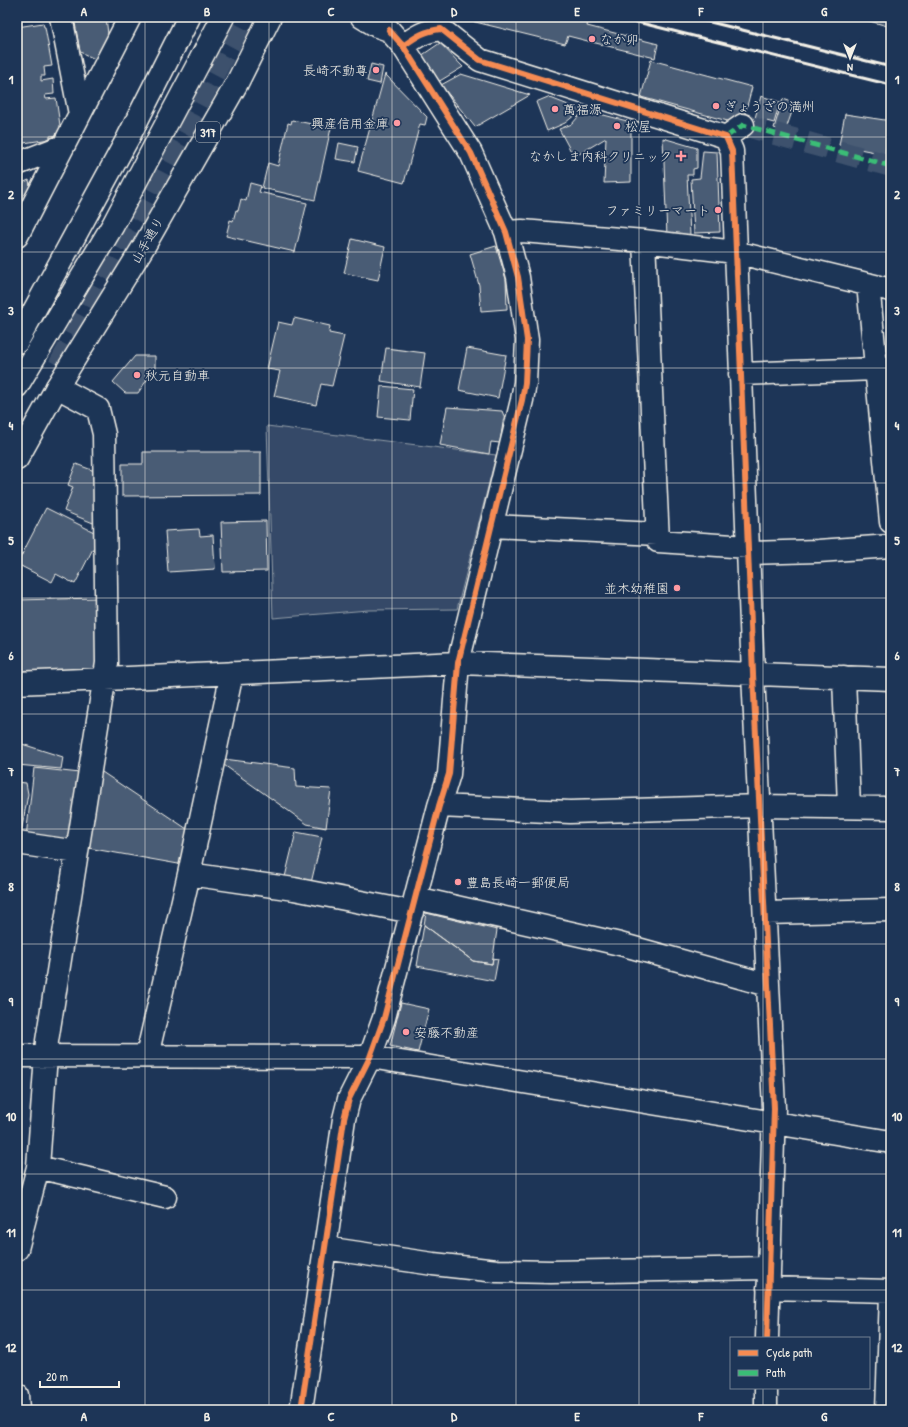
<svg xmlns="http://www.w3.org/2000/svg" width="908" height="1427" viewBox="0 0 908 1427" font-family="'Patrick Hand','Klee One',sans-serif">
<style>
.green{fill:#354a67;stroke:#949ea8}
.building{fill:#485b74;stroke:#f4f1e8}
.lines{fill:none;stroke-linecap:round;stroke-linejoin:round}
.minor-tunnel{stroke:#3d516d;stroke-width:22;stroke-dasharray:22 11;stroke-linecap:butt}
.highway-tunnel{stroke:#3d516d;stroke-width:22;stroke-dasharray:22 11;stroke-linecap:butt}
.minor-casing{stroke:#f4f1e8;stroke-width:25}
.major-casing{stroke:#f4f1e8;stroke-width:25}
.highway-casing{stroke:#f4f1e8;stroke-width:25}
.minor{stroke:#1d3557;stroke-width:22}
.major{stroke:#1d3557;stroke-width:22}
.highway{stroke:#1d3557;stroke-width:22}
.rail{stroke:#f4f1e8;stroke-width:3}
.quiet{stroke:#3abd76;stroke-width:5;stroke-dasharray:10 5;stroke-linecap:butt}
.cycleway-casing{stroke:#1d3557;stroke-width:8}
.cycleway{stroke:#f68b52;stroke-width:6}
.grid{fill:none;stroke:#f4f1e8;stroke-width:1;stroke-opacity:0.55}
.poi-dot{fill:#ff9aa2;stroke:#1d3557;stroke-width:1.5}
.labels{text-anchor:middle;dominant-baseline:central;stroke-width:3.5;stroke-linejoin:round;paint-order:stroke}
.shield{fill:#1d3557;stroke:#b4b9bc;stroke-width:1}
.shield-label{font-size:12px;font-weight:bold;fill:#f4f1e8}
.poi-label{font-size:13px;fill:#f4f1e8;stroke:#1d3557;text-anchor:start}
.street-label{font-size:13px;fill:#f4f1e8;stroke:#1d3557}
.neatline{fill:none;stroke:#f4f1e8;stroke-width:1.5}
.grid-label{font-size:13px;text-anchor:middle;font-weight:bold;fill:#f4f1e8}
</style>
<rect width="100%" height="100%" fill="#1d3557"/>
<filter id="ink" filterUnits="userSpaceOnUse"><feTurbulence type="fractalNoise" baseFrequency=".025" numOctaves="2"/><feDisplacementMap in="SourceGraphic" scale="8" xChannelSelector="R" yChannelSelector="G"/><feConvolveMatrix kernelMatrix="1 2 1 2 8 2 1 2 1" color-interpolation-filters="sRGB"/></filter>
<g filter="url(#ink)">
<path class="green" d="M 267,426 L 496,455 L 457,609 L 368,610 L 273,618 Z"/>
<path class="building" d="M 74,17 L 106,17 L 109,43 L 101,55 L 95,59 L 80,52 Z
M 455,17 L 589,17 L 587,26 L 658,44 L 655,58 L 568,36 L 565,44 Z
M 855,17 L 891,17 L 891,27 Z
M 43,23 L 44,27 L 45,27 L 52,66 L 44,67 L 45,76 L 41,76 L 41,81 L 53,79 L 54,94 L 45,95 L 46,99 L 56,98 L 61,132 L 60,135 L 50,136 L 50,139 L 17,144 L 17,27 Z
M 440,43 L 463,67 L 438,82 L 418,58 Z
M 651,60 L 752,87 L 742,125 L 641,97 Z
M 371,64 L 383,67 L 380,84 L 367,81 Z
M 385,74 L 427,117 L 425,125 L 420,124 L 404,183 L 358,171 Z
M 461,74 L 530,95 L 475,127 L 441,85 Z
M 761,96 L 780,102 L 774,123 L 755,118 Z
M 548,97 L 581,110 L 565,123 L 547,131 L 536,102 Z
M 783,99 L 795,103 L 785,132 L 774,128 Z
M 584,110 L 631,122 L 631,182 L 604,183 L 606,138 L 574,157 L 559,129 L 572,124 Z
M 845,114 L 891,121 L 885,154 L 839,145 Z
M 292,120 L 331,128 L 315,200 L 262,188 L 268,163 L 278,166 L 288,123 L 291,124 Z
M 663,138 L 697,148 L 697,168 L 693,169 L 693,175 L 687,175 L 690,235 L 667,236 Z
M 339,143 L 358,147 L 355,162 L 336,159 Z
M 703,151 L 717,152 L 720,232 L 694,233 L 691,179 L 700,178 Z
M 29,180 L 31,191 L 17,220 L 17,185 Z
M 250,183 L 261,186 L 259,192 L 307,203 L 295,252 L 226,236 L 230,220 L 233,221 L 236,210 L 238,211 L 241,199 L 246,201 Z
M 352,239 L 385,247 L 378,280 L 344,273 Z
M 496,246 L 506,279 L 507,309 L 481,311 L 479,285 L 470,254 Z
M 294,318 L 330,326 L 329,333 L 344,336 L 332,386 L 321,384 L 316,405 L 274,396 L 280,371 L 267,369 L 278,322 L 292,325 Z
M 386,348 L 425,353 L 420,387 L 381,381 Z
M 467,348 L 506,355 L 498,398 L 459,390 Z
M 135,356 L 155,356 L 155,368 L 138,393 L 125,393 L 113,382 Z
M 381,386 L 413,389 L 410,420 L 378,417 Z
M 447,407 L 502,411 L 504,416 L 500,443 L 491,442 L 489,454 L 440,445 Z
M 143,452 L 261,452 L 261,495 L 122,496 L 122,464 L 143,464 Z
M 76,464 L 97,472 L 98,525 L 64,511 L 73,487 L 68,485 Z
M 46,508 L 100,535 L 75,584 L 56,574 L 52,582 L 17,564 Z
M 266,521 L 267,571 L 223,572 L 221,522 Z
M 199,529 L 200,536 L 213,535 L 215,569 L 168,572 L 165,531 Z
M 96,598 L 96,671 L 17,674 L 17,600 Z
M 17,743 L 22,744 L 63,757 L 61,769 L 17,765 Z
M 224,759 L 295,768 L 296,787 L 331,789 L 326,828 L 307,824 L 224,765 Z
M 34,768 L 80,773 L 78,805 L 65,843 L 26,837 Z
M 99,770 L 190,831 L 184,865 L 88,848 Z
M 17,782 L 26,783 L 28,794 L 21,833 L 17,833 Z
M 296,832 L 322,837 L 311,883 L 285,877 Z
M 426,913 L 497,930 L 492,964 L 473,961 L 424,925 Z
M 424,925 L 473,961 L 492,964 L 493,958 L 498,959 L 494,981 L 417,966 Z
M 401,1003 L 429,1009 L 418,1052 L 390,1046 Z"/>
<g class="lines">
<path class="minor-tunnel" d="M 743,125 L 891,166"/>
<path class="highway-tunnel" d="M 59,366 L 244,17"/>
<defs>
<path id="minor" d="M 61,17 L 80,114
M 403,46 C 417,36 424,31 441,29 L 480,60 L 726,137 L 732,151 L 753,674 L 774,1108 L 767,1338
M 726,137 L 743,125
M 17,164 L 63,146
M 506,232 L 522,231 L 644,241 L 735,252 L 891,290
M 17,236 L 130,17
M 644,241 L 658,541 L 748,547
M 868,284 L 891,522
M 740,374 L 876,369
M 491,526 L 657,534
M 748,553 L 818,551 L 891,546
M 844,677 L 849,807
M 17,683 L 458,663 L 891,679
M 439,806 L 570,812 L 760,806 L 891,808
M 17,843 L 77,852
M 189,874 L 294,889 L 412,912
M 416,898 L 620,944 L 768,985
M 765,913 L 891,910
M 17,1056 L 370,1057 L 891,1142
M 147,1056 L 189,874 L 232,673
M 38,1167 L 165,1197
M 325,1248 L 433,1264 L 497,1271 L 551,1272 L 769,1268
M 17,1249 L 38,1167 L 47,1041 L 107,663 L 104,434 L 98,409 L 57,387
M 768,1288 L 891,1291
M 17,1395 L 18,1410
M 301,1410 L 344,1119 L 349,1099 L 370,1057 L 384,1018 L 439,806 L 449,774 L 458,663 L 522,400 L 525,383 L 527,340 L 518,277 L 506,232 L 471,153 L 403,46 L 389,30 L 377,26 L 362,17
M 766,1410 L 766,1388
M 887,1410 L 891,1294"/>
<path id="major" d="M 17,342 L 128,138 L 189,17
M 17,459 L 57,387 L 144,246 L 237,83 L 270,17"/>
<path id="highway" d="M 17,386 L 113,225 L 223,17"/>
</defs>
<use href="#minor" class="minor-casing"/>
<use href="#major" class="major-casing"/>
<use href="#highway" class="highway-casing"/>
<use href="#minor" class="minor"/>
<use href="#major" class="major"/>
<use href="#highway" class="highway"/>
<path class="rail" d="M 617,17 L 891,85
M 690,17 L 891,67"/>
<path class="quiet" d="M 726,137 L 743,125 L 891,166"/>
<defs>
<path id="cycleway" d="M 403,46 C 417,36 424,31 441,29 L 480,60 L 726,137 L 732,151 L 753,674 L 774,1108 L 767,1338
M 301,1410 L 344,1119 L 349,1099 L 370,1057 L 384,1018 L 439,806 L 449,774 L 458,663 L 522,400 L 525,383 L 527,340 L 518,277 L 506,232 L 471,153 L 403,46 L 389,30"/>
</defs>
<use href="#cycleway" class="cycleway-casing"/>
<use href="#cycleway" class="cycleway"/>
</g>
</g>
<path class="grid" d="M 145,17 L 145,1410M 269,17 L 269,1410M 392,17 L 392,1410M 516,17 L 516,1410M 639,17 L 639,1410M 763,17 L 763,1338M 17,137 L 891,137M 17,252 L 891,252M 17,368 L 891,368M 17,483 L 891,483M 17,598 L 891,598M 17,714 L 891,714M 17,829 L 891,829M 17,944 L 891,944M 17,1059 L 891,1059M 17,1174 L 891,1174M 17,1290 L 891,1290M 763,1388 L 763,1410"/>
<g class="poi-dot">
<circle cx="592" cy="39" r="4"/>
<circle cx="376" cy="70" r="4"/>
<circle cx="716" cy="106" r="4"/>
<circle cx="555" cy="109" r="4"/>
<circle cx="397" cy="123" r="4"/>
<circle cx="617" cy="126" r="4"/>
<path d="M679 150h4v4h4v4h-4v4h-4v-4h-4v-4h4z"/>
<circle cx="718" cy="210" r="4"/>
<circle cx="137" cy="375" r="4"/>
<circle cx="677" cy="588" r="4"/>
<circle cx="458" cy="882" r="4"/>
<circle cx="406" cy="1032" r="4"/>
</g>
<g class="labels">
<rect class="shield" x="196" y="122" width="24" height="20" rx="3"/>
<g class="shield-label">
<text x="208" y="132">317</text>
</g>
<g class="poi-label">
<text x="600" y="39">なか卯</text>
<text x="368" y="70" text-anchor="end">長崎不動尊</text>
<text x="724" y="106">ぎょうざの満州</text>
<text x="563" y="109">萬福源</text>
<text x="389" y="123" text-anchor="end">興産信用金庫</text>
<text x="625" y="126">松屋</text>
<text x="672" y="156" text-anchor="end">なかしま内科クリニック</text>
<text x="710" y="210" text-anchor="end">ファミリーマート</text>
<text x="145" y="375">秋元自動車</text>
<text x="669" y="588" text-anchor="end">並木幼稚園</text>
<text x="466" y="882">豊島長崎一郵便局</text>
<text x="414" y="1032">安藤不動産</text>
</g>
<g class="street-label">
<text transform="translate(147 240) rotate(-60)">山手通り</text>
</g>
</g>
<rect width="908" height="1427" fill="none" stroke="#1d3557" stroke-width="44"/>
<rect x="730" y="1337" width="140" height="52" fill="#1d3557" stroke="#738091"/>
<rect x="738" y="1350" width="20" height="6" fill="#f68b52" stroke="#738091"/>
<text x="766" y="1357" font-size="12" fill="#f4f1e8">Cycle path</text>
<rect x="738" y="1370" width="20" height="6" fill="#3abd76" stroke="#738091"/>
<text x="766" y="1377" font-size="12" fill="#f4f1e8">Path</text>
<g transform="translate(850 58) rotate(180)" stroke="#1d3557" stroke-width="3" paint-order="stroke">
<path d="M0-3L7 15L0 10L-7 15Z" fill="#f4f1e8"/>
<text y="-6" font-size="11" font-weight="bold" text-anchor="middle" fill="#f4f1e8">N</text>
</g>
<path d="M40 1381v6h79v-6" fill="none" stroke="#f4f1e8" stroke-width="2"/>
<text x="46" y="1381" font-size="12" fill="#f4f1e8" stroke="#1d3557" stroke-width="3" paint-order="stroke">20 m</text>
<rect x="22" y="22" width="864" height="1383" class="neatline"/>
<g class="grid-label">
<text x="84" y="16">A</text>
<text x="207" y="16">B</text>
<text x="331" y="16">C</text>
<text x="454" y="16">D</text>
<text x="577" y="16">E</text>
<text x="701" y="16">F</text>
<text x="824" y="16">G</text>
<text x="11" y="84">1</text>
<text x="897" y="84">1</text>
<text x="11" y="199">2</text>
<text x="897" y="199">2</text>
<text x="11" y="315">3</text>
<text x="897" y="315">3</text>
<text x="11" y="430">4</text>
<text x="897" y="430">4</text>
<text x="11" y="545">5</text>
<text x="897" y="545">5</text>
<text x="11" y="660">6</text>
<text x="897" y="660">6</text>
<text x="11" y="776">7</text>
<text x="897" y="776">7</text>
<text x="11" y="891">8</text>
<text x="897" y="891">8</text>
<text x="11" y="1006">9</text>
<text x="897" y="1006">9</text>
<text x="11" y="1121">10</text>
<text x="897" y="1121">10</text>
<text x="11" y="1237">11</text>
<text x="897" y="1237">11</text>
<text x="11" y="1352">12</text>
<text x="897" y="1352">12</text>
<text x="84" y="1421">A</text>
<text x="207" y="1421">B</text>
<text x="331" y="1421">C</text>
<text x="454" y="1421">D</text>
<text x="577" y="1421">E</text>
<text x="701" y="1421">F</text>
<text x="824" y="1421">G</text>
</g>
</svg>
